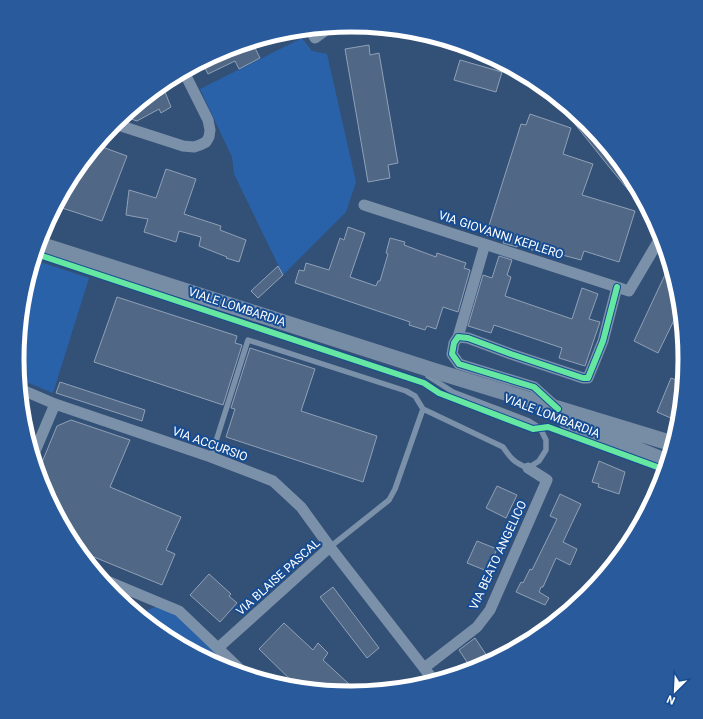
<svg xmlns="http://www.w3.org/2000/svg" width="703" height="719" viewBox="0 0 703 719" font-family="Roboto,sans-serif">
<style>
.green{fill:#2a62a9}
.building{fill:#506785;stroke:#90a1b7}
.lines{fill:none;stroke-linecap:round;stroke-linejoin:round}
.service{stroke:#7b90a9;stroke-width:5.5}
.minor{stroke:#7b90a9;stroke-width:11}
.secondary{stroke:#778ca5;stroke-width:16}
.cycleway-casing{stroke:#164c93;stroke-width:8}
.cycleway{stroke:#66e7a1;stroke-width:6}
.labels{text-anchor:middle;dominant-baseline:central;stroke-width:4;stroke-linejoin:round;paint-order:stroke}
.street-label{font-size:12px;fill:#fff;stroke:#164c93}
.rim{fill:none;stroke:#fff;stroke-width:5}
</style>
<rect width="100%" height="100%" fill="#335076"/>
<path class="green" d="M 302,38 L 312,51 L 327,54 L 356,182 L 346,212 L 283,275 L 234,174 L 232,157 L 200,89 Z
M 34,260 L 89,278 L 53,393 L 19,379 L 17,359 L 23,294 Z
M 158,606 L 177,616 L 237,673 L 223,668 L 165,637 L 137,614 Z"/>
<path class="building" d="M 252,42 L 260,58 L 239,69 L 235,61 L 208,74 L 202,62 L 224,50 Z
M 369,45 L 370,55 L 379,53 L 398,163 L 388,165 L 390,178 L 368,182 L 345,49 Z
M 460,60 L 502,72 L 496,92 L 454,80 Z
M 158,87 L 159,89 L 163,87 L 171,107 L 161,113 L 159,109 L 137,121 L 123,116 Z
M 566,105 L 588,123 L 630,174 L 644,201 L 640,204 L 610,168 L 562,108 Z
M 530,114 L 571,128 L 563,154 L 593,164 L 582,195 L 635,211 L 619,262 L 584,251 L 581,260 L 555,253 L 554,257 L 517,245 L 517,247 L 503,243 L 504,241 L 486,235 L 521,124 L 526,125 Z
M 97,145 L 127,156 L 102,221 L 56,206 L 74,173 Z
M 166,169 L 196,179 L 184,214 L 221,226 L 220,230 L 246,240 L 239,262 L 226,258 L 227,257 L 199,246 L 201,237 L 179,231 L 176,242 L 144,232 L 148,219 L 126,215 L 129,190 L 156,198 Z
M 348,227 L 365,233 L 350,277 L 376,286 L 378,281 L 380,281 L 388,254 L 386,253 L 390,238 L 405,242 L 404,245 L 436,257 L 437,253 L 466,263 L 464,268 L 470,270 L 458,312 L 443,307 L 436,329 L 427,326 L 425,330 L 409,325 L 410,322 L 295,283 L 299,270 L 304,271 L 306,263 L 329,270 L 340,238 L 344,240 Z
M 499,256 L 512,260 L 507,275 L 511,277 L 505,296 L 572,319 L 582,288 L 598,294 L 589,319 L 600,322 L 585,366 L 559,358 L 562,348 L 494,325 L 491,333 L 468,326 L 483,275 L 492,278 Z
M 670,264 L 680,294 L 681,306 L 658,353 L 634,341 Z
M 278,266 L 283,275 L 258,298 L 251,291 Z
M 117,297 L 237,336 L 235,343 L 242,345 L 223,405 L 94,362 Z
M 250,348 L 315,369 L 301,411 L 377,436 L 363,482 L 226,437 L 235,409 L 231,408 Z
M 671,378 L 684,383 L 682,395 L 673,419 L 657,412 Z
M 60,382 L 145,410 L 142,421 L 56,393 Z
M 71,420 L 130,440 L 110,487 L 181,517 L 166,550 L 175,554 L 162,585 L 77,550 L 73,545 L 42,487 L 38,472 L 57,426 Z
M 599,461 L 625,472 L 619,494 L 598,487 L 599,484 L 592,482 Z
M 497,486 L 517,495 L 506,518 L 486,508 Z
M 560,494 L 581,504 L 563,542 L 577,549 L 570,565 L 556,558 L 543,587 L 541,587 L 539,592 L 549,598 L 545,605 L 516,592 L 521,582 L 523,583 L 530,569 L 532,570 L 557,519 L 550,516 Z
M 477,541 L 497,549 L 487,571 L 467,563 Z
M 209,574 L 231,594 L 229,596 L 237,603 L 220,622 L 190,595 Z
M 333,587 L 379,648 L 367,658 L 320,597 Z
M 284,623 L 313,650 L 318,643 L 328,653 L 323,660 L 350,685 L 342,693 L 300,689 L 259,649 Z
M 475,638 L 491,662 L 473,671 L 459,650 Z"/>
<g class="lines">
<path class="service" d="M 211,457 L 248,340 L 406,391 L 415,396 L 423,409
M 330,547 L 389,500 L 395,489 L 423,409 L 503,447 C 511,459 515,463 528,468 L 539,461 L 546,450 L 546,440 L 540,428 L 529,421 L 453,392 L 428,376"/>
<path class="minor" d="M 310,29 L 315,38 L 330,27
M 115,124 L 183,146 L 194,147 L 200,145 L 206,142 L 209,137 L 210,130 L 208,120 L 184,72
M 364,205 L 629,291 L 662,235
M 458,337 L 485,244
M 20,389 L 55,404 L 211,457 L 273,481 L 301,507 L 330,547
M 555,406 L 534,387 L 459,364 L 452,354 L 454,343 L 458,337 L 468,338 L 511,354 L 583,378 L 588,378 L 603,341 L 617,287
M 33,456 L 55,404
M 100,578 L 179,611 L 247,676
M 218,648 L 330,547 L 424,668
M 435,682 L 424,668 L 477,627 L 490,610 L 547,480 L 528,468"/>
<path class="secondary" d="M 39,244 L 435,371 L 674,444
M 566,421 L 668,462"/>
<defs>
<path id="cycleway" d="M 36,254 L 424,383 L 439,393 L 533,429 L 548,427 L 660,468 L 665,473
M 558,409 L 534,387 L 459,364 L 452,354 L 454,343 L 458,337 L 468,338 L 511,354 L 583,378 L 588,378 L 603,341 L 617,287"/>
</defs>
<use href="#cycleway" class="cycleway-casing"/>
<use href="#cycleway" class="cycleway"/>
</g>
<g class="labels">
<g class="street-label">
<text transform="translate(501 235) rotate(18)">VIA GIOVANNI KEPLERO</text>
<text transform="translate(237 307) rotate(18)">VIALE LOMBARDIA</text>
<text transform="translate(552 416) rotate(21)">VIALE LOMBARDIA</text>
<text transform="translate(210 444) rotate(20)">VIA ACCURSIO</text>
<text transform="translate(498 555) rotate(-65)">VIA BEATO ANGELICO</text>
<text transform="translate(278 577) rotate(-42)">VIA BLAISE PASCAL</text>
</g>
</g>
<path d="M0 0H703V719H0ZM24 359a327 327 0 1 1 654 0a327 327 0 1 1-654 0Z" fill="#295a9c" fill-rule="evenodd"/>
<path class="rim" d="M24 359a327 327 0 1 1 654 0a327 327 0 1 1-654 0Z"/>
<g transform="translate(675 691) rotate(204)" stroke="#164c93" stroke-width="3" paint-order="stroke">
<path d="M0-3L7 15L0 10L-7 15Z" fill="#ffffff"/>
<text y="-6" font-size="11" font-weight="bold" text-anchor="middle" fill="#ffffff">N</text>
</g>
</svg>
